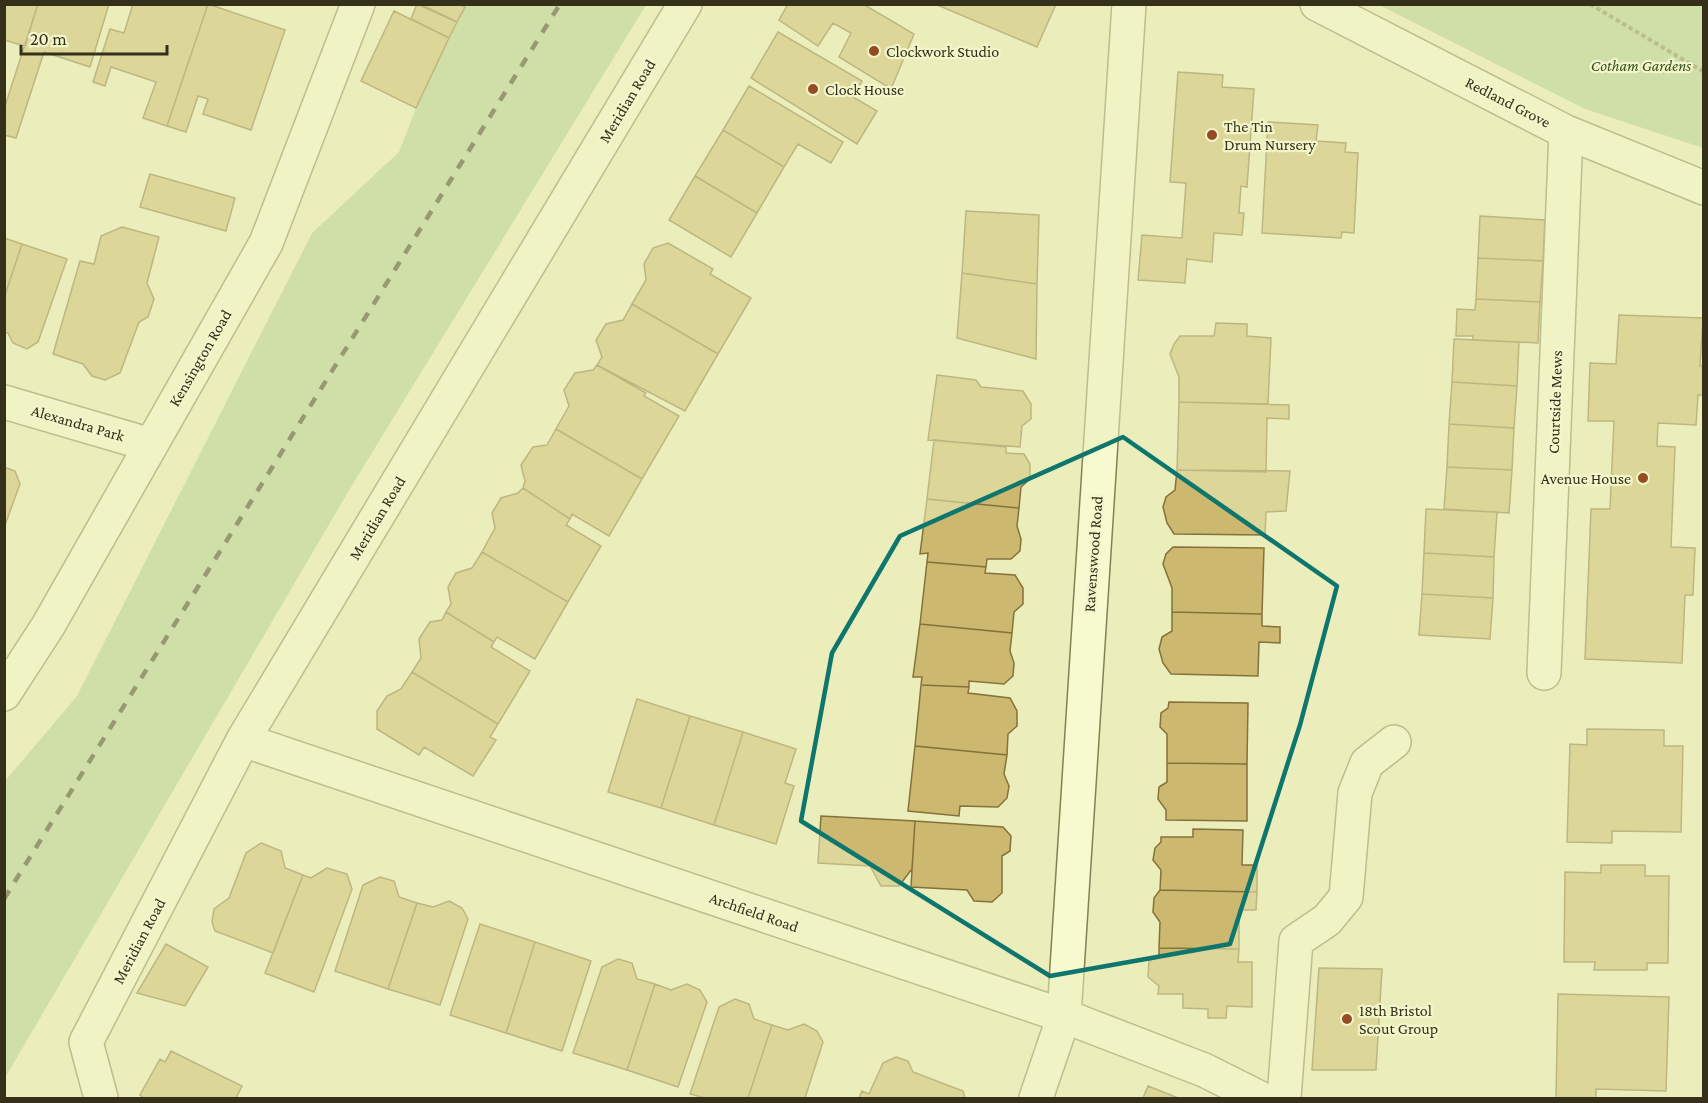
<svg xmlns="http://www.w3.org/2000/svg" width="1708" height="1103" viewBox="0 0 1708 1103" font-family="'Crimson Pro',serif">
<style>
.green{fill:#afcc8f}
.building{fill:#cdb870;stroke:#85723a;stroke-width:1.5}
.lines{fill:none;stroke-linecap:round;stroke-linejoin:round}
.minor-casing{stroke:#858055;stroke-width:36}
.path{stroke:#858055;stroke-width:4;stroke-dasharray:4.5 3;stroke-linecap:butt}
.minor{stroke:#f7f9ce;stroke-width:33}
.rail{stroke:#34301a;stroke-width:4.5;stroke-dasharray:10 10;stroke-linecap:butt}
.marked{fill:none;stroke:#0f766e;stroke-width:4.5;stroke-linejoin:round}
.poi-dot{fill:#954b24;stroke:#f3f6ca;stroke-width:2}
.labels{text-anchor:middle;dominant-baseline:central;stroke-width:4.5;stroke-linejoin:round;paint-order:stroke}
.poi-label{font-size:16px;fill:#34301a;stroke:#f3f6ca;text-anchor:start}
.park-label{font-size:16px;font-style:italic;fill:#335120;stroke:#f3f6ca}
.street-label{font-size:16px;fill:#34301a;stroke:#f3f6ca}
</style>
<rect width="100%" height="100%" fill="#ebeebb"/>
<path class="green" d="M 466,5 L 646,5 L 348,492 L 5,1078 L 5,781 L 77,696 L 312,233 L 399,152 L 416,108 Z
M 1379,5 L 1703,5 L 1703,148 L 1585,109 Z"/>
<path class="building" d="M 4,4 L 38,4 L 25,46 L 4,40 Z
M 38,4 L 109,4 L 90,67 L 44,52 L 16,138 L 4,135 L 4,109 Z
M 133,4 L 208,4 L 167,126 L 143,118 L 156,82 L 111,67 L 105,86 L 93,82 L 110,29 L 124,33 Z
M 208,4 L 285,30 L 251,130 L 203,114 L 208,99 L 198,96 L 186,132 L 167,126 Z
M 417,4 L 457,22 L 449,38 L 411,19 Z
M 420,4 L 459,4 L 465,7 L 457,22 Z
M 788,4 L 863,4 L 914,34 L 891,89 L 839,57 L 851,33 L 833,23 L 818,46 L 779,20 Z
M 935,4 L 1056,4 L 1037,47 Z
M 394,11 L 449,38 L 416,108 L 361,81 Z
M 778,32 L 862,81 L 853,97 L 877,111 L 857,144 L 751,78 Z
M 1178,72 L 1223,75 L 1222,87 L 1254,89 L 1247,187 L 1241,186 L 1239,213 L 1244,213 L 1242,235 L 1214,233 L 1212,262 L 1187,259 L 1185,283 L 1138,280 L 1142,235 L 1182,238 L 1186,183 L 1170,182 Z
M 749,86 L 843,142 L 831,163 L 798,144 L 784,167 L 723,130 Z
M 1268,122 L 1318,125 L 1316,141 L 1346,143 L 1345,152 L 1358,153 L 1354,233 L 1342,232 L 1341,238 L 1262,233 Z
M 723,130 L 784,167 L 757,213 L 695,176 Z
M 150,174 L 235,198 L 226,231 L 140,207 Z
M 695,176 L 757,213 L 731,257 L 669,220 Z
M 966,211 L 1039,215 L 1037,284 L 962,273 Z
M 1480,216 L 1545,220 L 1543,261 L 1478,258 Z
M 122,227 L 159,237 L 147,283 L 154,299 L 148,317 L 139,322 L 120,373 L 105,380 L 92,376 L 83,364 L 53,354 L 80,261 L 94,264 L 101,236 Z
M 4,238 L 22,244 L 4,298 Z
M 668,243 L 713,269 L 710,274 L 751,298 L 718,354 L 632,304 L 646,280 L 644,264 L 653,248 Z
M 22,244 L 67,259 L 38,342 L 27,349 L 13,343 L 8,333 L 4,332 L 4,298 Z
M 1478,258 L 1543,261 L 1540,302 L 1476,299 Z
M 962,273 L 1037,284 L 1036,359 L 957,338 Z
M 1476,299 L 1540,302 L 1538,343 L 1473,340 L 1473,336 L 1456,336 L 1457,309 L 1475,310 Z
M 632,304 L 718,354 L 685,411 L 597,365 L 602,357 L 596,340 L 606,324 L 623,320 Z
M 1619,315 L 1703,318 L 1700,366 L 1704,366 L 1704,395 L 1698,395 L 1696,425 L 1658,423 L 1657,446 L 1675,447 L 1671,547 L 1695,548 L 1693,595 L 1685,595 L 1682,663 L 1585,659 L 1591,509 L 1610,509 L 1614,421 L 1588,421 L 1590,363 L 1616,364 Z
M 1216,323 L 1247,324 L 1247,336 L 1271,338 L 1268,404 L 1179,402 L 1179,377 L 1170,354 L 1174,344 L 1180,336 L 1214,336 Z
M 1454,339 L 1519,342 L 1517,386 L 1452,382 Z
M 597,365 L 646,393 L 644,396 L 679,416 L 642,479 L 556,429 L 569,406 L 564,390 L 575,373 L 593,370 Z
M 937,375 L 976,380 L 981,387 L 1023,391 L 1031,404 L 1031,419 L 1022,426 L 1020,447 L 928,440 Z
M 1452,382 L 1517,386 L 1514,428 L 1449,424 Z
M 1179,402 L 1289,405 L 1289,419 L 1267,418 L 1266,472 L 1177,470 Z
M 1449,424 L 1514,428 L 1512,470 L 1447,467 Z
M 556,429 L 642,479 L 609,536 L 572,514 L 570,519 L 523,488 L 525,481 L 521,465 L 533,447 L 547,445 Z
M 934,440 L 1006,447 L 1006,453 L 1024,454 L 1030,464 L 1030,479 L 1021,487 L 1019,508 L 927,499 Z
M 4,467 L 15,471 L 20,484 L 4,528 Z
M 1447,467 L 1512,470 L 1509,513 L 1444,509 Z
M 1177,470 L 1290,471 L 1286,511 L 1266,512 L 1265,535 L 1174,534 L 1167,523 L 1163,507 L 1166,497 L 1175,490 Z
M 523,488 L 570,519 L 566,525 L 601,546 L 568,602 L 482,552 L 495,528 L 492,513 L 501,498 L 518,493 Z
M 927,499 L 1019,508 L 1017,526 L 1021,539 L 1020,551 L 1011,559 L 987,559 L 986,567 L 927,562 L 928,553 L 920,554 Z
M 1426,509 L 1497,512 L 1494,557 L 1424,553 Z
M 1173,547 L 1264,548 L 1262,614 L 1172,612 L 1172,588 L 1163,564 L 1166,554 Z
M 482,552 L 568,602 L 535,659 L 497,637 L 494,642 L 446,612 L 451,604 L 448,587 L 456,573 L 472,568 Z
M 1424,553 L 1494,557 L 1493,598 L 1422,594 Z
M 927,562 L 986,567 L 985,573 L 1015,575 L 1023,588 L 1023,604 L 1014,612 L 1012,633 L 920,624 Z
M 1422,594 L 1493,598 L 1490,639 L 1419,635 Z
M 446,612 L 494,642 L 491,647 L 530,671 L 498,724 L 412,672 L 421,658 L 419,639 L 430,622 L 442,620 Z
M 1172,612 L 1262,614 L 1262,626 L 1280,627 L 1280,643 L 1259,642 L 1258,676 L 1171,674 L 1163,663 L 1159,649 L 1162,637 L 1172,631 Z
M 920,624 L 1012,633 L 1010,651 L 1014,663 L 1013,676 L 1004,684 L 969,681 L 969,687 L 921,685 L 922,677 L 913,677 Z
M 412,672 L 498,724 L 490,737 L 496,740 L 473,776 L 424,747 L 419,755 L 377,729 L 377,711 L 387,696 L 401,689 Z
M 921,685 L 969,687 L 968,693 L 1010,698 L 1017,711 L 1017,726 L 1008,734 L 1007,755 L 915,746 Z
M 637,699 L 690,716 L 661,808 L 608,792 Z
M 1169,702 L 1248,703 L 1247,764 L 1167,763 L 1167,734 L 1160,727 L 1161,713 L 1168,708 Z
M 690,716 L 743,732 L 714,825 L 661,808 Z
M 1587,729 L 1664,730 L 1664,746 L 1683,746 L 1681,832 L 1612,831 L 1612,843 L 1567,842 L 1570,744 L 1587,745 Z
M 743,732 L 796,749 L 785,783 L 794,786 L 776,844 L 714,825 Z
M 915,746 L 1007,755 L 1004,774 L 1009,786 L 1007,798 L 998,807 L 960,806 L 959,816 L 908,811 Z
M 1167,763 L 1247,764 L 1247,821 L 1166,820 L 1166,810 L 1158,799 L 1159,787 L 1167,782 Z
M 821,816 L 915,821 L 912,869 L 899,886 L 881,886 L 870,866 L 818,863 Z
M 915,821 L 1003,827 L 1011,836 L 1010,851 L 1002,856 L 1002,893 L 992,902 L 974,901 L 967,890 L 911,887 Z
M 1193,829 L 1243,830 L 1242,865 L 1257,865 L 1257,892 L 1160,890 L 1161,870 L 1153,860 L 1155,848 L 1161,842 L 1161,837 L 1193,837 Z
M 261,843 L 281,851 L 285,868 L 303,875 L 273,953 L 215,931 L 212,922 L 214,909 L 229,898 L 246,853 Z
M 1601,865 L 1645,865 L 1645,876 L 1669,876 L 1668,963 L 1647,963 L 1647,970 L 1594,970 L 1595,962 L 1564,962 L 1565,872 L 1601,873 Z
M 327,868 L 347,874 L 352,889 L 314,992 L 265,973 L 303,875 L 311,878 Z
M 380,877 L 394,881 L 399,897 L 417,903 L 388,989 L 335,971 L 363,885 Z
M 1160,890 L 1257,892 L 1256,910 L 1239,910 L 1239,949 L 1159,948 L 1160,922 L 1153,912 L 1154,898 Z
M 449,901 L 462,908 L 468,919 L 440,1005 L 388,989 L 417,903 L 433,907 Z
M 480,924 L 535,942 L 506,1033 L 450,1015 Z
M 535,942 L 591,961 L 562,1051 L 506,1033 Z
M 166,944 L 208,967 L 185,1006 L 137,993 Z
M 1159,948 L 1239,949 L 1238,962 L 1252,962 L 1252,1007 L 1227,1006 L 1226,1018 L 1208,1018 L 1208,1009 L 1183,1008 L 1183,994 L 1158,994 L 1159,986 L 1148,977 L 1149,961 L 1159,956 Z
M 618,959 L 632,963 L 637,979 L 655,984 L 627,1070 L 573,1053 L 602,967 Z
M 1319,968 L 1382,969 L 1376,1070 L 1312,1070 Z
M 655,984 L 671,990 L 687,984 L 700,990 L 707,1002 L 678,1087 L 627,1070 Z
M 1558,994 L 1669,997 L 1666,1091 L 1596,1089 L 1596,1098 L 1556,1098 Z
M 735,999 L 749,1004 L 754,1019 L 772,1025 L 748,1098 L 705,1098 L 690,1094 L 719,1007 Z
M 804,1024 L 817,1031 L 823,1042 L 805,1098 L 748,1098 L 772,1025 L 788,1030 Z
M 171,1051 L 242,1086 L 236,1098 L 144,1098 L 140,1095 L 160,1059 L 165,1062 Z
M 896,1057 L 908,1061 L 913,1072 L 963,1091 L 965,1098 L 859,1098 L 862,1091 L 869,1094 L 883,1063 Z
M 1148,1086 L 1178,1098 L 1143,1098 Z"/>
<g class="lines">
<defs>
<path id="minor" d="M 1317,4 L 1566,132 L 1704,188
M 4,402 L 151,445
M 1544,673 L 1566,132
M 4,694 L 48,626 L 266,243 L 358,4
M 243,740 L 1064,1016 L 1204,1070 L 1260,1098
M 101,1098 L 86,1042 L 243,740 L 685,4
M 1036,1098 L 1064,1016 L 1129,4
M 1284,1098 L 1296,941 L 1327,920 L 1346,897 L 1355,793 L 1367,763 L 1394,742"/>
</defs>
<use href="#minor" class="minor-casing"/>
<path class="path" d="M 1590,4 L 1704,72"/>
<use href="#minor" class="minor"/>
<path class="rail" d="M 4,899 L 560,4"/>
</g>
<path d="M0 0H1708V1103H0ZM 1123,437 L 1337,586 L 1300,725 L 1230,944 L 1050,976 L 801,821 L 832,653 L 900,536 Z" fill="#ebeebb" fill-opacity=".55" fill-rule="evenodd"/>
<path class="marked" d="M 1123,437 L 1337,586 L 1300,725 L 1230,944 L 1050,976 L 801,821 L 832,653 L 900,536 Z"/>
<g class="poi-dot">
<circle cx="874" cy="51" r="6"/>
<circle cx="813" cy="89" r="6"/>
<circle cx="1212" cy="135" r="6"/>
<circle cx="1643" cy="478" r="6"/>
<circle cx="1347" cy="1019" r="6"/>
</g>
<g class="labels">
<g class="poi-label">
<text x="886" y="51">Clockwork Studio</text>
<text x="825" y="89">Clock House</text>
<text x="1224" y="126">The Tin<tspan x="1224" dy="18">Drum Nursery</tspan></text>
<text x="1631" y="478" text-anchor="end">Avenue House</text>
<text x="1359" y="1010">18th Bristol<tspan x="1359" dy="18">Scout Group</tspan></text>
</g>
<g class="park-label">
<text x="1641" y="65">Cotham Gardens</text>
</g>
<g class="street-label">
<text transform="translate(627 101) rotate(-59)">Meridian Road</text>
<text transform="translate(1508 102) rotate(27)">Redland Grove</text>
<text transform="translate(200 358) rotate(-60)">Kensington Road</text>
<text transform="translate(1555 402) rotate(-88)">Courtside Mews</text>
<text transform="translate(78 423) rotate(16)">Alexandra Park</text>
<text transform="translate(377 518) rotate(-59)">Meridian Road</text>
<text transform="translate(1093 554) rotate(-86)">Ravenswood Road</text>
<text transform="translate(754 912) rotate(19)">Archfield Road</text>
<text transform="translate(139 941) rotate(-62)">Meridian Road</text>
</g>
</g>
<rect width="1708" height="1103" fill="none" stroke="#34301a" stroke-width="12"/>
<path d="M21 45v9h146v-9" fill="none" stroke="#34301a" stroke-width="3"/>
<text x="30" y="45" font-size="18" fill="#34301a" stroke="#f3f6ca" stroke-width="4.5" paint-order="stroke">20 m</text>
</svg>
